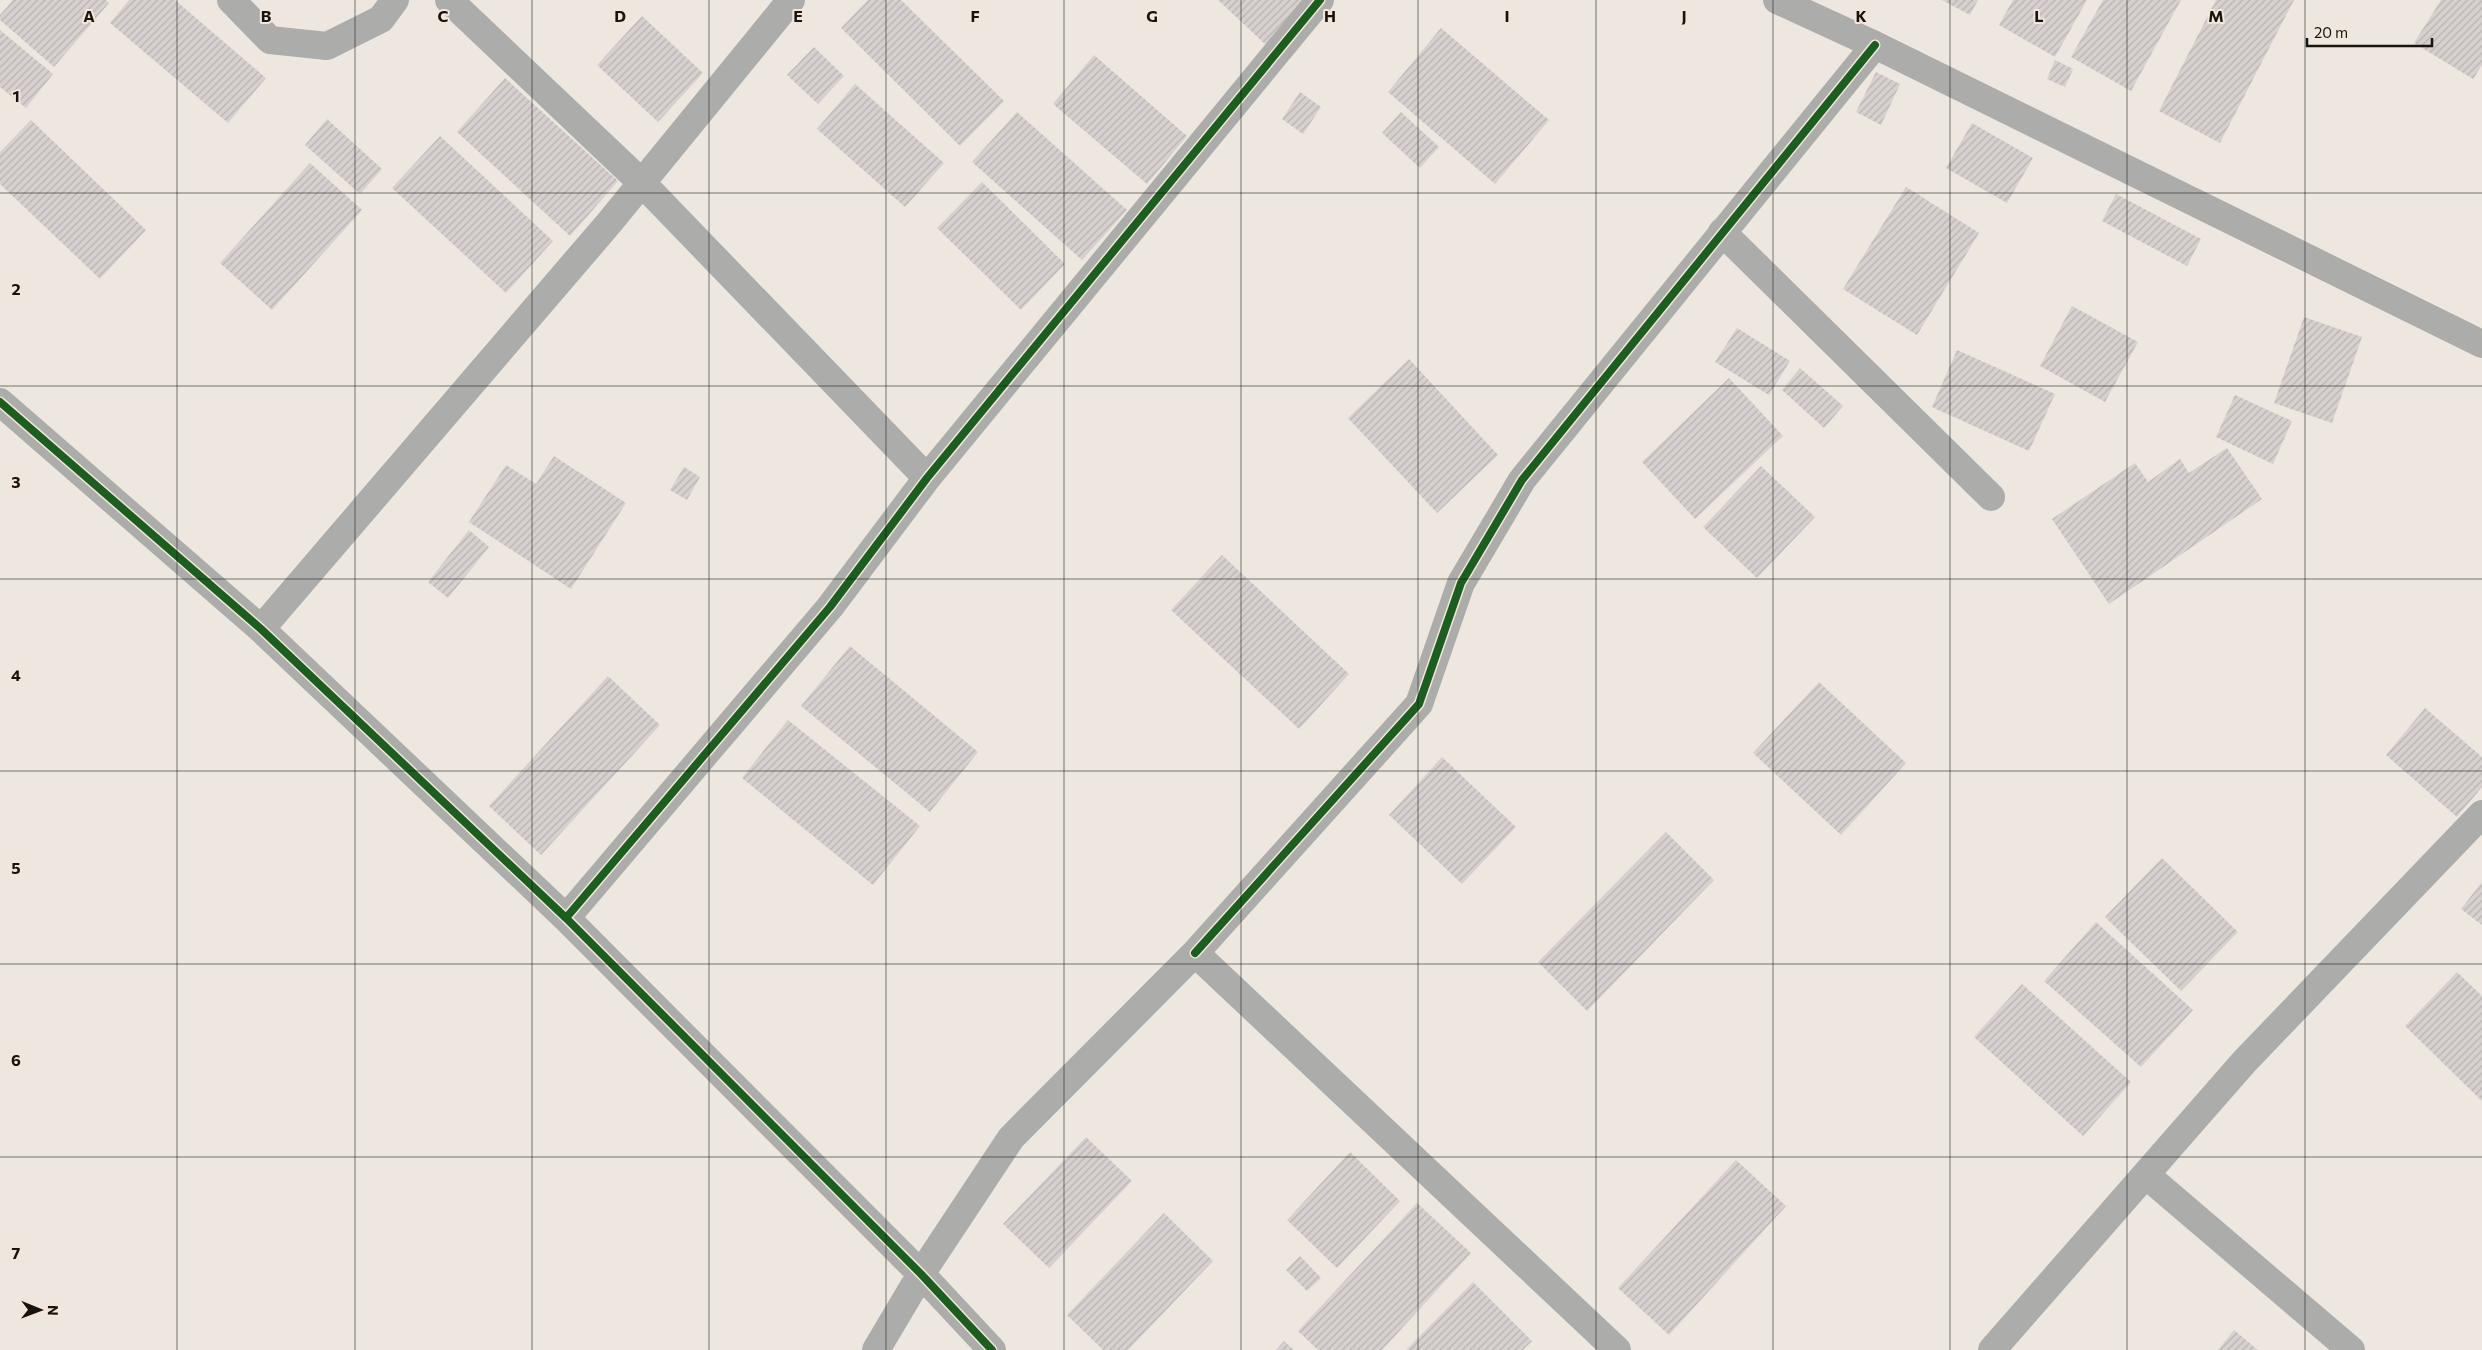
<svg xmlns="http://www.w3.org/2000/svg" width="2482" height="1350" viewBox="0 0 2482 1350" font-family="Commissioner,sans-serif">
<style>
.building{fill:url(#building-hatch)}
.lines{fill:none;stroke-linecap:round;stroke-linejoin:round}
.minor{stroke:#acadab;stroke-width:28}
.cycleway-casing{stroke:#f4e6da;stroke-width:11}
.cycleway{stroke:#1b5e20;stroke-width:8}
.grid{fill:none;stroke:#17130f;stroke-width:1;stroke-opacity:0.55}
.grid-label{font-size:16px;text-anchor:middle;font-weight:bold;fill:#17130f;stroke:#f4e6da;stroke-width:4;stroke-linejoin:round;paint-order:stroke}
</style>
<defs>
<pattern id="building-hatch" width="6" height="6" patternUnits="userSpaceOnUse" patternTransform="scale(1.25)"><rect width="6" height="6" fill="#d7d0ce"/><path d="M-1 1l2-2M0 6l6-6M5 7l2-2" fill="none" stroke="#b8b2b0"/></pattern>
</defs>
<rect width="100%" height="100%" fill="#eee7e0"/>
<path class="building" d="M 13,0 L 106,0 L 109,3 L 54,67 L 0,20 L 0,15 Z
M 129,0 L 175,0 L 266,78 L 228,123 L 110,23 Z
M 868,0 L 901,0 L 1004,101 L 960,146 L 841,28 Z
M 1218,0 L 1307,0 L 1266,45 Z
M 1942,0 L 1978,0 L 1970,15 Z
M 2013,0 L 2087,0 L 2055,57 L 1999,25 Z
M 2103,0 L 2181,0 L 2131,91 L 2071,57 Z
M 2216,0 L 2294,0 L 2220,143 L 2159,111 Z
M 2441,0 L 2482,0 L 2482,65 L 2473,79 L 2414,43 Z
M 642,16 L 703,73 L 658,122 L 597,65 Z
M 1441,28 L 1549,120 L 1495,184 L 1388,92 Z
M 0,30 L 53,74 L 26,108 L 0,87 Z
M 814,47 L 844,76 L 818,104 L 787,75 Z
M 1094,55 L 1187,136 L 1147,184 L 1053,104 Z
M 2055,60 L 2073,69 L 2065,87 L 2047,79 Z
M 1876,72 L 1900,84 L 1881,125 L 1856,112 Z
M 505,78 L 618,181 L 570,236 L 457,132 Z
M 855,84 L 944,163 L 905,207 L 817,129 Z
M 1300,92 L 1321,107 L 1303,134 L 1282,119 Z
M 1017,112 L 1127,210 L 1082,260 L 972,162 Z
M 1401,112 L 1439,147 L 1420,168 L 1382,133 Z
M 327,119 L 382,169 L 360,194 L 305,145 Z
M 31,120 L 146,230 L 100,279 L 0,184 L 0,152 Z
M 1972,123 L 2033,158 L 2007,203 L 1946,168 Z
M 440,136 L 553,241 L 506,293 L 392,188 Z
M 310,163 L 362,210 L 272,310 L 220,263 Z
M 982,182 L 1065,264 L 1021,310 L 937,228 Z
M 1906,187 L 1979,233 L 1917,335 L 1843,289 Z
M 2116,194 L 2201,239 L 2187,266 L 2102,221 Z
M 2072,306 L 2138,342 L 2105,402 L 2040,366 Z
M 2304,317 L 2362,337 L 2332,423 L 2274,403 Z
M 1737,328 L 1790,361 L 1769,395 L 1715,362 Z
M 1957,350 L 2055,394 L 2029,451 L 1932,407 Z
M 1409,359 L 1498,455 L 1437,513 L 1348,418 Z
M 1800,368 L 1843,406 L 1824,428 L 1782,390 Z
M 1729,378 L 1783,436 L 1695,519 L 1642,462 Z
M 2235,395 L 2292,421 L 2273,464 L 2216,437 Z
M 2227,448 L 2262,499 L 2109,604 L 2052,519 L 2135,463 L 2148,482 L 2180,459 L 2189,473 Z
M 554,456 L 626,503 L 571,589 L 469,522 L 506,465 L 536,484 Z
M 1761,466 L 1815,517 L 1757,578 L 1703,527 Z
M 684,467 L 700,477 L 687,500 L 670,490 Z
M 469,530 L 489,547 L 448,598 L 428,582 Z
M 1222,555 L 1349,674 L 1299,729 L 1171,610 Z
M 850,646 L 978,752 L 930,812 L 801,706 Z
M 608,676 L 660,725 L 541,855 L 489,806 Z
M 1819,682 L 1906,763 L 1841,835 L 1753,753 Z
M 2425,708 L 2482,757 L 2482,787 L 2457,817 L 2386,755 Z
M 788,720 L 920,826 L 873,885 L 742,778 Z
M 1442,757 L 1516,827 L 1462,884 L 1389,815 Z
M 1666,832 L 1714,880 L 1587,1011 L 1538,962 Z
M 2162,858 L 2238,932 L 2181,991 L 2105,917 Z
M 2482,882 L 2482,925 L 2461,909 Z
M 2096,922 L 2193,1010 L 2141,1067 L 2044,981 Z
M 2457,972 L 2482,996 L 2482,1101 L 2405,1026 Z
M 2022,984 L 2131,1082 L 2083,1136 L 1974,1037 Z
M 1086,1137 L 1132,1181 L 1049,1268 L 1003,1224 Z
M 1350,1152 L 1400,1201 L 1337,1268 L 1287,1220 Z
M 1736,1160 L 1786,1206 L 1669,1335 L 1618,1288 Z
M 1417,1203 L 1471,1253 L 1382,1350 L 1318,1350 L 1298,1331 Z
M 1164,1213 L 1213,1261 L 1128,1350 L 1103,1350 L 1067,1315 Z
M 1300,1256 L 1321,1278 L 1307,1291 L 1286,1270 Z
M 1473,1282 L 1532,1341 L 1523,1350 L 1406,1350 Z
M 2234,1330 L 2258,1350 L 2218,1350 Z
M 1284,1341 L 1294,1350 L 1276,1350 Z"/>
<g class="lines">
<path class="minor" d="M 231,0 L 270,40 L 327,46 L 381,19 L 395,0
M 449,0 L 642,183 L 927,478
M 1777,0 L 1875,45 L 2482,344
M 1722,232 L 1991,497
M 0,402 L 261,629 L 566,918 L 921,1274 L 992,1350
M 261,629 L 609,223 L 791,0
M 566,918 L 830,607 L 927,478 L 1320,0
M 1195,953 L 1419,704 L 1461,583 L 1522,480 L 1875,45
M 2146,1175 L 2351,1350
M 876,1350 L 921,1274 L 1011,1138 L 1195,953 L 1617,1350
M 1992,1350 L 2244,1062 L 2482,814"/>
<defs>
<path id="cycleway" d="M 0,402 L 261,629 L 566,918 L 921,1274 L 992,1350
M 566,918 L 830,607 L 927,478 L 1320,0
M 1195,953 L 1419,704 L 1461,583 L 1522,480 L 1875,45"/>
</defs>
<use href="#cycleway" class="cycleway-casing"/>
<use href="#cycleway" class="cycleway"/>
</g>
<path class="grid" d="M 177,0 L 177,1350M 355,0 L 355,1350M 532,0 L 532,1350M 709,0 L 709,1350M 886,0 L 886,1350M 1064,0 L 1064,1350M 1241,0 L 1241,1350M 1418,0 L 1418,1350M 1596,0 L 1596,1350M 1773,0 L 1773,1350M 1950,0 L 1950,1350M 2127,0 L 2127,1350M 2305,0 L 2305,1350M 0,193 L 2482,193M 0,386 L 2482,386M 0,579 L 2482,579M 0,771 L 2482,771M 0,964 L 2482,964M 0,1157 L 2482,1157"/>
<g class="grid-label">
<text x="89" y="22">A</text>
<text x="266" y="22">B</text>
<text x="443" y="22">C</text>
<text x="620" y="22">D</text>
<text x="798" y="22">E</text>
<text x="975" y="22">F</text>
<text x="1152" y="22">G</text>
<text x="1330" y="22">H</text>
<text x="1507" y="22">I</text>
<text x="1684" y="22">J</text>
<text x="1861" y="22">K</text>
<text x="2039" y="22">L</text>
<text x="2216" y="22">M</text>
<text x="16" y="102">1</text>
<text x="16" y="295">2</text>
<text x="16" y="488">3</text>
<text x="16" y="681">4</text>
<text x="16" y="874">5</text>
<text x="16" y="1066">6</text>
<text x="16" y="1259">7</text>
</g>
<g transform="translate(40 1310) rotate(91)" stroke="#f4e6da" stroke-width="4" paint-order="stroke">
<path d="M0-4L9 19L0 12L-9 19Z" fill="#17130f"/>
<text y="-8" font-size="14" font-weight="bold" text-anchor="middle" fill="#17130f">N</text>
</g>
<path d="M2307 38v8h125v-8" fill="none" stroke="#17130f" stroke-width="2.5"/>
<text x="2314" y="38" font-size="15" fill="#17130f" stroke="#f4e6da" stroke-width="4" paint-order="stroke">20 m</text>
</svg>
